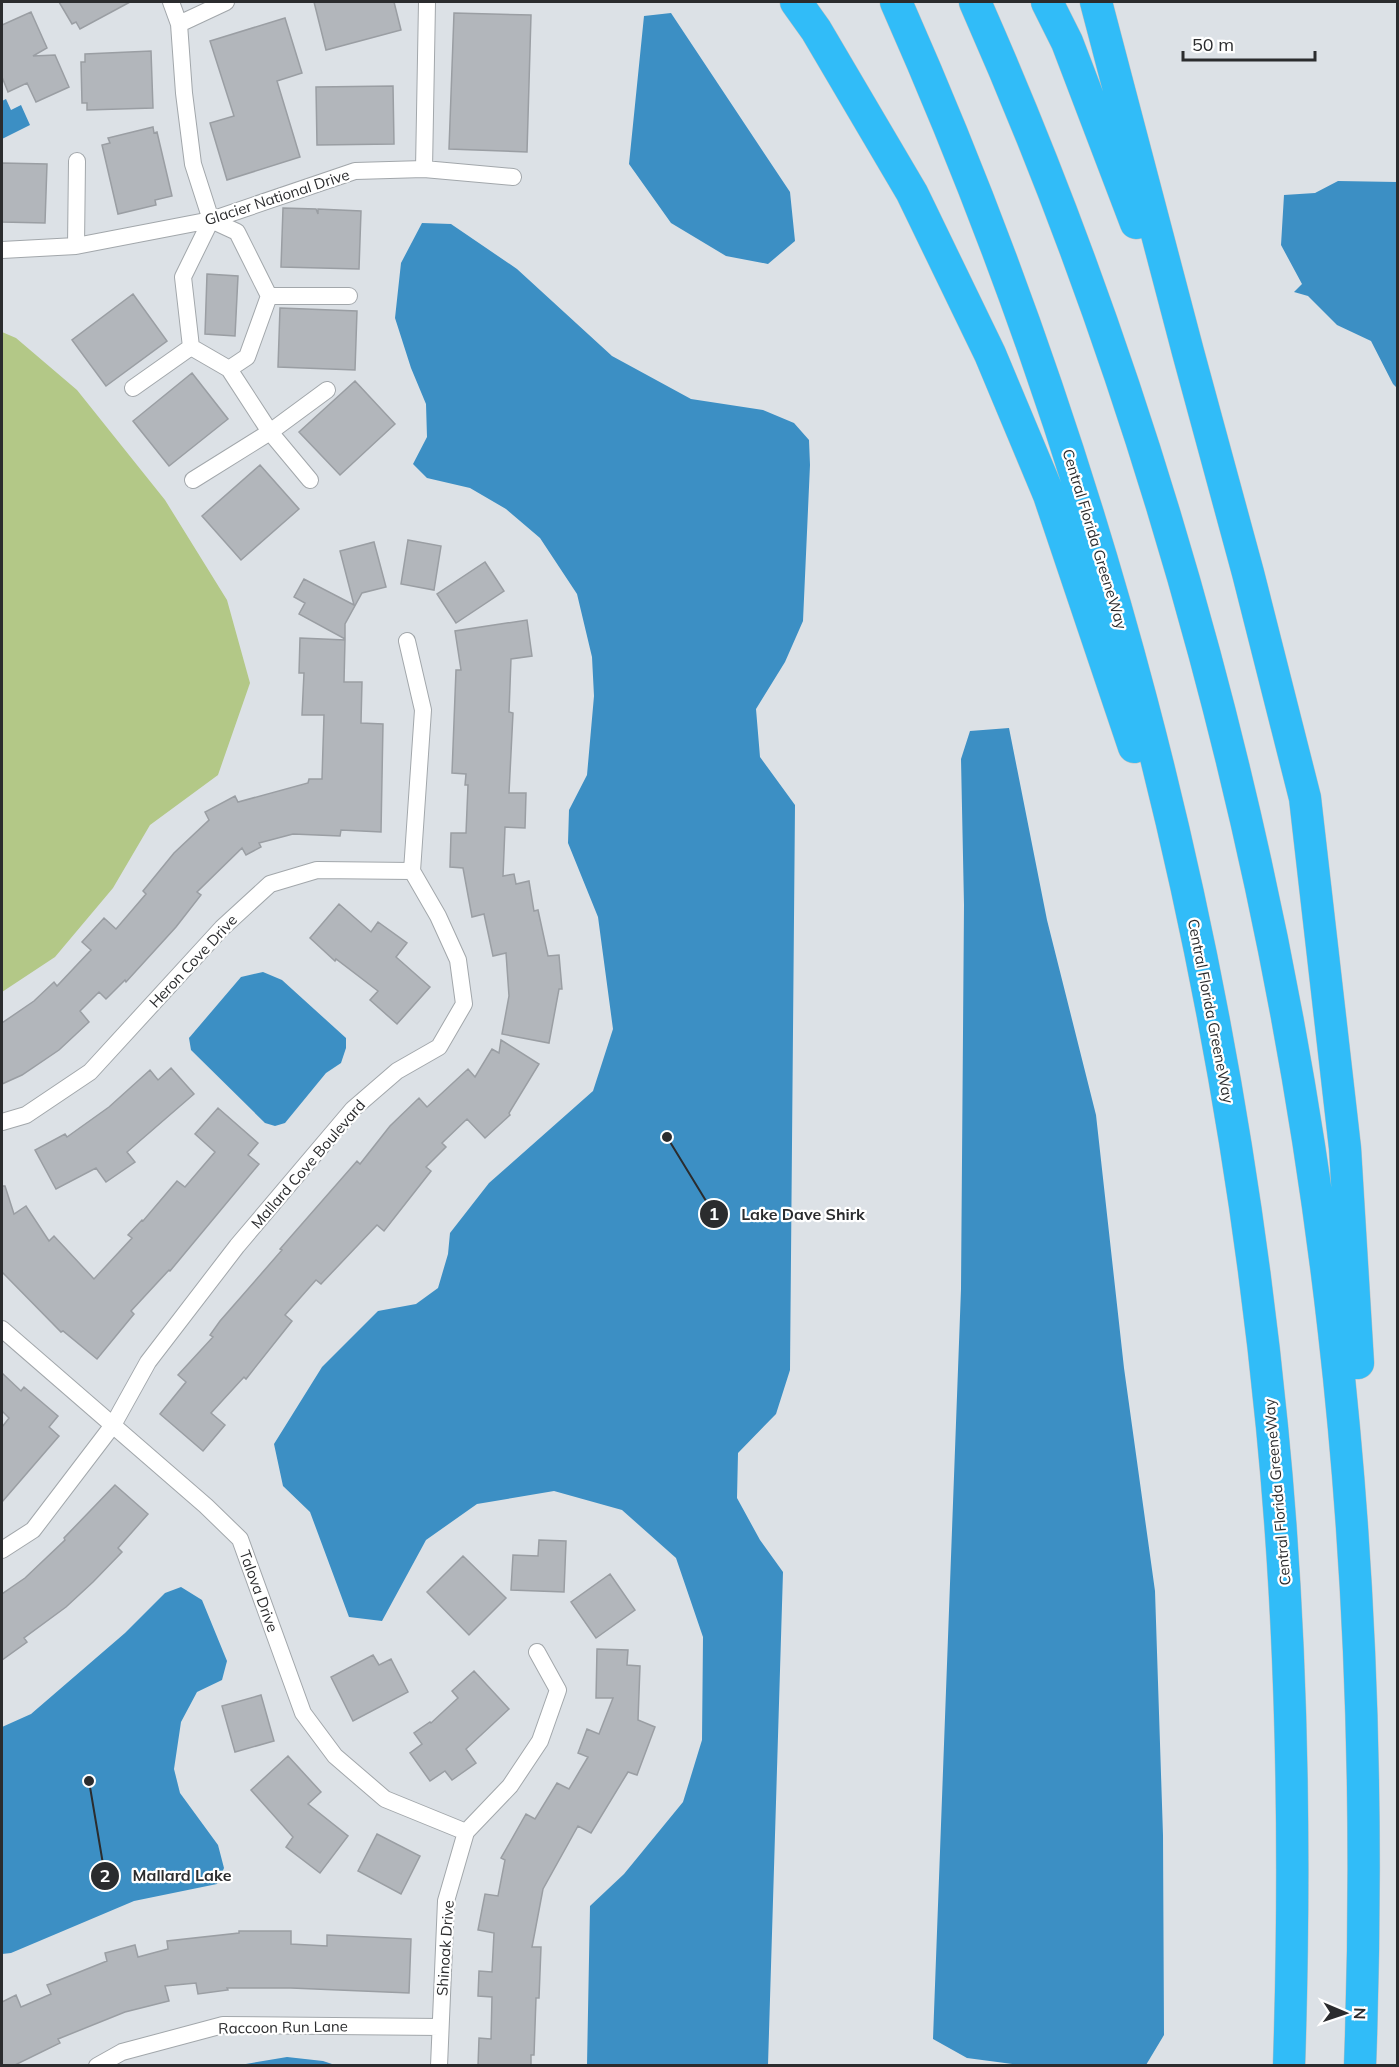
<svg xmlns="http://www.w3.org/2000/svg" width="1399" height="2067" viewBox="0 0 1399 2067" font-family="Mulish,sans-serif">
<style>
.green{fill:#b3c887}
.water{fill:#3c8fc4}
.building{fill:#b2b6bb;stroke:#9a9ea3;stroke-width:1.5}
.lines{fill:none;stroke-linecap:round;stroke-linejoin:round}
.minor-casing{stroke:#a2a7ab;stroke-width:18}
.motorway-casing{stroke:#bfc0c0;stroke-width:33}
.minor{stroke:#fff;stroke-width:16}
.motorway{stroke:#31bcf8;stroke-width:32}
.labels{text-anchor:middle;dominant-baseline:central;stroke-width:4.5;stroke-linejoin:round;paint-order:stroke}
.street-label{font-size:15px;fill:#2b2c2e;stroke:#fff}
.leader{fill:none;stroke:#2b2c2e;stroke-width:2}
.callout-dot{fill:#2b2c2e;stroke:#fff;stroke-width:2}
.mark-label{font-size:18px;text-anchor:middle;font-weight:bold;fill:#fff}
.callout-label{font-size:16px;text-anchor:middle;font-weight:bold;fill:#2b2c2e;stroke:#fff;stroke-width:4.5;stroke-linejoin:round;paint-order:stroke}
</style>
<rect width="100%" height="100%" fill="#dce1e6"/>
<path class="green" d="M 2,332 L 16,338 L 77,390 L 165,500 L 227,600 L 250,683 L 218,775 L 150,825 L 113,888 L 55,957 L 2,992 Z"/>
<path class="water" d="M 671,13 L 790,192 L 795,241 L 768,264 L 726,256 L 671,223 L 629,164 L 644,16 Z
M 6,99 L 11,110 L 21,105 L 30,125 L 2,139 L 2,101 Z
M 1338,181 L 1397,182 L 1397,388 L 1393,384 L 1371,341 L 1337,325 L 1308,296 L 1294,292 L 1302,284 L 1281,245 L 1284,195 L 1315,193 Z
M 422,223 L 451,224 L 517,269 L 612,356 L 691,399 L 763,410 L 794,423 L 809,440 L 810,465 L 803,621 L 785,662 L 756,709 L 760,757 L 795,805 L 790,1370 L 776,1414 L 738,1453 L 737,1498 L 760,1540 L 783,1572 L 768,2065 L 587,2065 L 590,1906 L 624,1874 L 683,1802 L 702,1740 L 703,1637 L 676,1558 L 622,1510 L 554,1491 L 477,1504 L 426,1540 L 382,1621 L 349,1617 L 310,1512 L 283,1486 L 274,1444 L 322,1367 L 378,1311 L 416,1304 L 438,1288 L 448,1254 L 450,1233 L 489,1183 L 593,1091 L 613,1029 L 598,917 L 568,843 L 569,810 L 587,775 L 594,696 L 592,657 L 577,594 L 540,538 L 506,509 L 470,488 L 427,478 L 413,464 L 427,437 L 426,404 L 411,368 L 395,318 L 401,263 Z
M 1009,728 L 1047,920 L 1096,1115 L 1124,1368 L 1155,1591 L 1163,1835 L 1164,2035 L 1146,2065 L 1020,2065 L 967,2058 L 933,2039 L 961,1289 L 964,905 L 961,759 L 970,731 Z
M 263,972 L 282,980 L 346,1038 L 346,1048 L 341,1063 L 326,1073 L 285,1123 L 275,1126 L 265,1123 L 191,1050 L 189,1038 L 241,977 Z
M 181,1587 L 202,1600 L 227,1661 L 222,1680 L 197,1692 L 181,1722 L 174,1769 L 180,1793 L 218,1845 L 224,1868 L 217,1884 L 134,1901 L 11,1953 L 2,1954 L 2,1727 L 31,1714 L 125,1633 L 165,1593 Z
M 287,2057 L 323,2061 L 335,2065 L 240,2065 Z"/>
<path class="building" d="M 59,2 L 130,2 L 80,29 L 76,22 L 72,24 Z
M 314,2 L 394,2 L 401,30 L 326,50 Z
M 31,12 L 47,48 L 33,56 L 55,55 L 69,87 L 36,102 L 27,83 L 8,92 L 2,77 L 2,25 Z
M 454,13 L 531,15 L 527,152 L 449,149 Z
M 285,18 L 302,73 L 277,81 L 300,157 L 227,180 L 210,123 L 234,116 L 210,41 Z
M 151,51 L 153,108 L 87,110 L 87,103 L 82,103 L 81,62 L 85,62 L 85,54 Z
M 393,86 L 394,144 L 317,145 L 316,87 Z
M 153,127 L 154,133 L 157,132 L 172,196 L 155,200 L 156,205 L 118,214 L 102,145 L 110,143 L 108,138 Z
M 2,163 L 47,164 L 45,223 L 2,222 Z
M 283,208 L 316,209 L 318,214 L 318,209 L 361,211 L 359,269 L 281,267 Z
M 207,274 L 238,276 L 235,336 L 205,334 Z
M 133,294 L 167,341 L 106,386 L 72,340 Z
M 280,308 L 357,311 L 355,370 L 278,367 Z
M 192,373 L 228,419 L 169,466 L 133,421 Z
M 355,381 L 395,424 L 340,475 L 299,432 Z
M 260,465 L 299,509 L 241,560 L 202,516 Z
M 408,540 L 441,546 L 434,590 L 401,584 Z
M 374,542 L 386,587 L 362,593 L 345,624 L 345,639 L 299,614 L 305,603 L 294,597 L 304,579 L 354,605 L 340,551 Z
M 485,562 L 504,591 L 456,623 L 437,594 Z
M 527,620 L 532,656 L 511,659 L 509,712 L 513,713 L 509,793 L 526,793 L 525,828 L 505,827 L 503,876 L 514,874 L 516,884 L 529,881 L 534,911 L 538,910 L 548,956 L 559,955 L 562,989 L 559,989 L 549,1043 L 502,1034 L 509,996 L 506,953 L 493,956 L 484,914 L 472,917 L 463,868 L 450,867 L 451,833 L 466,833 L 468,785 L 465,785 L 466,774 L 452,773 L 456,670 L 461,670 L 455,631 Z
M 300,638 L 345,640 L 344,682 L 362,682 L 361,723 L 383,724 L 381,832 L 341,830 L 340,836 L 293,834 L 259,843 L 261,847 L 246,855 L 242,848 L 197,892 L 201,895 L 176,927 L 126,982 L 125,980 L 106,999 L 99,992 L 80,1011 L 89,1022 L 59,1050 L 22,1075 L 2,1084 L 2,1023 L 34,1001 L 54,982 L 57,986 L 91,950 L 82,942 L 104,918 L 116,929 L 146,894 L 143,891 L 174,853 L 209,820 L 205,812 L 235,796 L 238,802 L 308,783 L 309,779 L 322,779 L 324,715 L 302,715 L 304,673 L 299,673 Z
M 339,904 L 371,932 L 378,922 L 407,943 L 396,957 L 430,987 L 397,1024 L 370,1000 L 378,991 L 336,959 L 335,961 L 310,938 Z
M 501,1040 L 539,1064 L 509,1113 L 510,1115 L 485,1138 L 467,1119 L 442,1143 L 446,1147 L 426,1167 L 431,1171 L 384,1231 L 377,1225 L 321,1284 L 316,1280 L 285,1315 L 292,1321 L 246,1379 L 244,1377 L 211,1413 L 225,1425 L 203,1451 L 160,1414 L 186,1382 L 178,1375 L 213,1337 L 210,1335 L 220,1321 L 282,1250 L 280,1249 L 357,1161 L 360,1164 L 390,1126 L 419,1098 L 427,1107 L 468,1069 L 475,1077 L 492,1049 L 499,1053 Z
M 171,1068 L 194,1094 L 127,1152 L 135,1162 L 106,1182 L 96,1168 L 56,1189 L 35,1150 L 65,1134 L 67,1137 L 109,1107 L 150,1070 L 158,1080 Z
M 218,1108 L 258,1143 L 248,1155 L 259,1164 L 170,1271 L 169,1270 L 131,1311 L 134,1314 L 97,1359 L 63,1331 L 61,1332 L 2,1272 L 2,1186 L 5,1186 L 14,1214 L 26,1206 L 49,1241 L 54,1236 L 94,1279 L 132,1238 L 128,1235 L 142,1220 L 143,1221 L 177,1181 L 185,1187 L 215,1152 L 195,1134 Z
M 2,1373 L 21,1391 L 24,1387 L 58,1416 L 49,1427 L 59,1436 L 2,1502 L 2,1427 L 9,1418 L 2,1411 Z
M 115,1485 L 148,1514 L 118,1548 L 122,1552 L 93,1582 L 66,1607 L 24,1638 L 27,1642 L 2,1660 L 2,1594 L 25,1578 L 65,1540 L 64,1538 Z
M 539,1540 L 566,1541 L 564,1592 L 511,1590 L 513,1555 L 538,1556 Z
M 463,1556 L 506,1598 L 469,1635 L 427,1592 Z
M 610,1574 L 635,1610 L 596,1638 L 571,1602 Z
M 597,1649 L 628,1650 L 627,1665 L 640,1666 L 638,1720 L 655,1727 L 637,1775 L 628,1772 L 591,1833 L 578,1826 L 543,1889 L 532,1947 L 541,1947 L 539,1998 L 536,1998 L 534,2055 L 531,2055 L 531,2066 L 478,2066 L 479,2038 L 491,2039 L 492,1997 L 478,1996 L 479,1971 L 492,1972 L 494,1933 L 478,1930 L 485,1894 L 498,1896 L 505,1860 L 501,1858 L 526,1814 L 535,1819 L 557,1783 L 569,1789 L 588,1757 L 578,1753 L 587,1729 L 599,1734 L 613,1698 L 596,1698 Z
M 373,1655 L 379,1665 L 391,1659 L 408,1692 L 353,1721 L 331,1677 Z
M 474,1671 L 509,1709 L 466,1749 L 476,1763 L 452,1780 L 445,1771 L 430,1781 L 410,1753 L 422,1744 L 414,1733 L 430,1722 L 431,1723 L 458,1698 L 452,1691 Z
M 261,1695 L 274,1741 L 235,1752 L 222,1706 Z
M 288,1756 L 321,1792 L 308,1804 L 348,1836 L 320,1873 L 286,1847 L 293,1837 L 251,1790 Z
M 377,1834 L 420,1856 L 401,1894 L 358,1871 Z
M 239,1931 L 291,1931 L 291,1944 L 327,1946 L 327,1935 L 411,1939 L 409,1993 L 291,1988 L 227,1988 L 228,1990 L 198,1994 L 196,1983 L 165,1986 L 169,2001 L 125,2012 L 58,2039 L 60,2043 L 13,2066 L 2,2066 L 2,2002 L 16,1995 L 21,2007 L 51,1994 L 47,1985 L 107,1961 L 105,1953 L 135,1945 L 138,1957 L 168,1949 L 167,1941 L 239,1933 Z"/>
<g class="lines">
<defs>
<path id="minor" d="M 171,2 L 179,24 L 184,93 L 193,164 L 211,220 L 183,277 L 191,347 L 229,369 L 247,357 L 269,296 L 237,232 L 211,220
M 179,24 L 226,2
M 424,169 L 513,177
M 76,246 L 77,161
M 2,250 L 76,246 L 211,220 L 355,171 L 424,169 L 427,2
M 269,296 L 349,296
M 229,369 L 270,432 L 310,480
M 133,388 L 191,347
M 193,480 L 270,432 L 327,390
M 2,1122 L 26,1115 L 90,1072 L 222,928 L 270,884 L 317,870 L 412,871
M 2,1329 L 206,1506 L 240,1539 L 303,1713 L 335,1756 L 385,1799 L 466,1832
M 2,1550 L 33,1530 L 113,1425 L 148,1362 L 237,1246 L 353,1109 L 397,1071 L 439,1047 L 464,1004 L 458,960 L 438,916 L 412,871 L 423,710 L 407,641
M 97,2066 L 122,2052 L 223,2025 L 440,2027
M 439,2066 L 446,1901 L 466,1832 L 510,1786 L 540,1741 L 558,1690 L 537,1652"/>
<path id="motorway" d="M 796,2 L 816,30 L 912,193 L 990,354 L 1049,495 L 1134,747
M 896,2 C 1096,453 1224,935 1272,1427 C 1293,1639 1296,1852 1289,2066
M 975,2 C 1159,418 1283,880 1334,1332 C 1362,1576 1369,1821 1360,2066
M 1047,2 L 1067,42 L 1136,223
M 1096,2 L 1188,352 L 1248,573 L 1305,798 L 1345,1148 L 1358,1363"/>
</defs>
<use href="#minor" class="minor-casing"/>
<use href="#motorway" class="motorway-casing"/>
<use href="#minor" class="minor"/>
<use href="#motorway" class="motorway"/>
</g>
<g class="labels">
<g class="street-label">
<text transform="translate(277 197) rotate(-18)">Glacier National Drive</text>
<text transform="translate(1095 539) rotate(73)">Central Florida GreeneWay</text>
<text transform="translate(193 961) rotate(-47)">Heron Cove Drive</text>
<text transform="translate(1211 1011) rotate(79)">Central Florida GreeneWay</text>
<text transform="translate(308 1164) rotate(-49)">Mallard Cove Boulevard</text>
<text transform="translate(1277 1492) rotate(-95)">Central Florida GreeneWay</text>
<text transform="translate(259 1591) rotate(70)">Talova Drive</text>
<text transform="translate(445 1948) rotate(-86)">Shinoak Drive</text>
<text transform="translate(283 2027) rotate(-1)">Raccoon Run Lane</text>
</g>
</g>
<path class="leader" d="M667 1137L714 1214M89 1781L105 1876"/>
<g class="callout-dot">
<circle cx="667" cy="1137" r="6"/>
<circle cx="89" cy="1781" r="6"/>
<circle cx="714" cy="1214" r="15"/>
<circle cx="105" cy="1876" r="15"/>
</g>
<g class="mark-label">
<text x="714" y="1220">1</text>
<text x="105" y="1882">2</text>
</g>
<g class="callout-label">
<text x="803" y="1220">Lake Dave Shirk</text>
<text x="182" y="1881">Mallard Lake</text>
</g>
<rect width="1399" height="2067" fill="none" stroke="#2b2c2e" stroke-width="6"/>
<g transform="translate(1345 2013) rotate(92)" stroke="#ffffff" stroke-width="4.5" paint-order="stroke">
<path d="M0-4.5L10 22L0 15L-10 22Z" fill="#2b2c2e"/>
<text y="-9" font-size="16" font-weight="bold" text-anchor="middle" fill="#2b2c2e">N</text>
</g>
<path d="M1183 51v9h132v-9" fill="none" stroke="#2b2c2e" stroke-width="3"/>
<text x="1192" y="51" font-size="18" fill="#2b2c2e" stroke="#ffffff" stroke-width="4.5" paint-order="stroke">50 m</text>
</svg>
